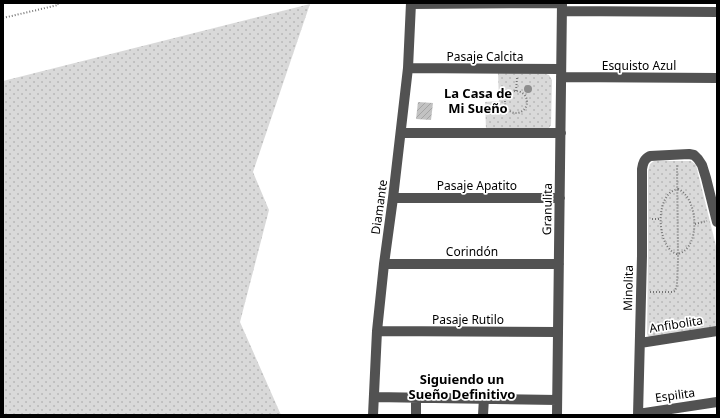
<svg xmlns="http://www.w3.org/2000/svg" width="720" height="418" viewBox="0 0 720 418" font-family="'Noto Sans',sans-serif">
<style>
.grass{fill:url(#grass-dots)}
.building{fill:url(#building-hatch)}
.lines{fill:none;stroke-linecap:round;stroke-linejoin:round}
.path{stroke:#747474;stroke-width:2;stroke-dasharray:1 2;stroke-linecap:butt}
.minor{stroke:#525252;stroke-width:10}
.tree{fill:#8d8d8d}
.labels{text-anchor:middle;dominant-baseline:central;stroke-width:3.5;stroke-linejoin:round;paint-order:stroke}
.street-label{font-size:12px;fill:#000;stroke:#fff}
.neighbourhood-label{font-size:13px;font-weight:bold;fill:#000;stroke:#fff}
</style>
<defs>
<pattern id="grass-dots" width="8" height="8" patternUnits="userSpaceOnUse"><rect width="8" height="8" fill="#d9d9d9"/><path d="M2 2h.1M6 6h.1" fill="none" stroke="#b8b8b8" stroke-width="1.8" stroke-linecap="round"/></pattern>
<pattern id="building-hatch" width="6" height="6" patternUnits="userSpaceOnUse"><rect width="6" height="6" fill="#c2c2c2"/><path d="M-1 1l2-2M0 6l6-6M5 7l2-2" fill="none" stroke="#a5a5a5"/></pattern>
</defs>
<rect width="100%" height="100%" fill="#fff"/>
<path class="grass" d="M 310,4 L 253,172 L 269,210 L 240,322 L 281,415 L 3,415 L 3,81 Z
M 498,73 L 546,74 L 549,75 L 552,80 L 551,125 L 549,128 L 486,130 L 485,102 L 499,101 Z
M 654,161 L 691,161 L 696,165 L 717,250 L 717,328 L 651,338 L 648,336 L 647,334 L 648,254 L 648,171 L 650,164 Z"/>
<path class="building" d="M 418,102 L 433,103 L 431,120 L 416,119 Z"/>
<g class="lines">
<path class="path" d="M 3,18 L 58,5 L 58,3
M505 102a11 11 0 1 1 22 0a11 11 0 1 1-22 0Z
M 516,91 L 517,78
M 678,189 C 699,198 701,250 677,254 C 656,248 654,193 678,189 Z
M 652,219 L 661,219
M 695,224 L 707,221
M 650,292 L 673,292 L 675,291 L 677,285 L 678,258 L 677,165"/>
<path class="minor" d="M 411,4 L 557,3
M 562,11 L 717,12
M 408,68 L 561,69
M 561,77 L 717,78
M 401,133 L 561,133
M 393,198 L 560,198
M 384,264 L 559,264
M 377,331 L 558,332
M 640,343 L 717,331
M 374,397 L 557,400
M 416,398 L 416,415
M 638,414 L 717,402
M 373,415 L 377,331 L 384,264 L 393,198 L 408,68 L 411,3
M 483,415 L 484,398
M 557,415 L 562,3
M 638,415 L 642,256 L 642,169 C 643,163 644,159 650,156 L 689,154 L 694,155 L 698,159 L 702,165 L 706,178 L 717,222"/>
</g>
<circle class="tree" cx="528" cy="89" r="4"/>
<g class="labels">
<g class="street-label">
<text x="485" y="56">Pasaje Calcita</text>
<text x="639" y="65">Esquisto Azul</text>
<text x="477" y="185">Pasaje Apatito</text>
<text transform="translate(379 207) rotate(-82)">Diamante</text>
<text transform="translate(547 209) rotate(-89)">Granulita</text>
<text x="472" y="251">Corindón</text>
<text transform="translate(628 288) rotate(-89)">Minolita</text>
<text x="468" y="319">Pasaje Rutilo</text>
<text transform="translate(676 324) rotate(-9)">Anfibolita</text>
<text transform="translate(675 395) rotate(-8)">Espilita</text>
</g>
<g class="neighbourhood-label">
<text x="478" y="93">La Casa de<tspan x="478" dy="15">Mi Sueño</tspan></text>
<text x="462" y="379">Siguiendo un<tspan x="462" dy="15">Sueño Definitivo</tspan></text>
</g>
</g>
<rect width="720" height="418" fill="none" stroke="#000000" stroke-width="8"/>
</svg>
